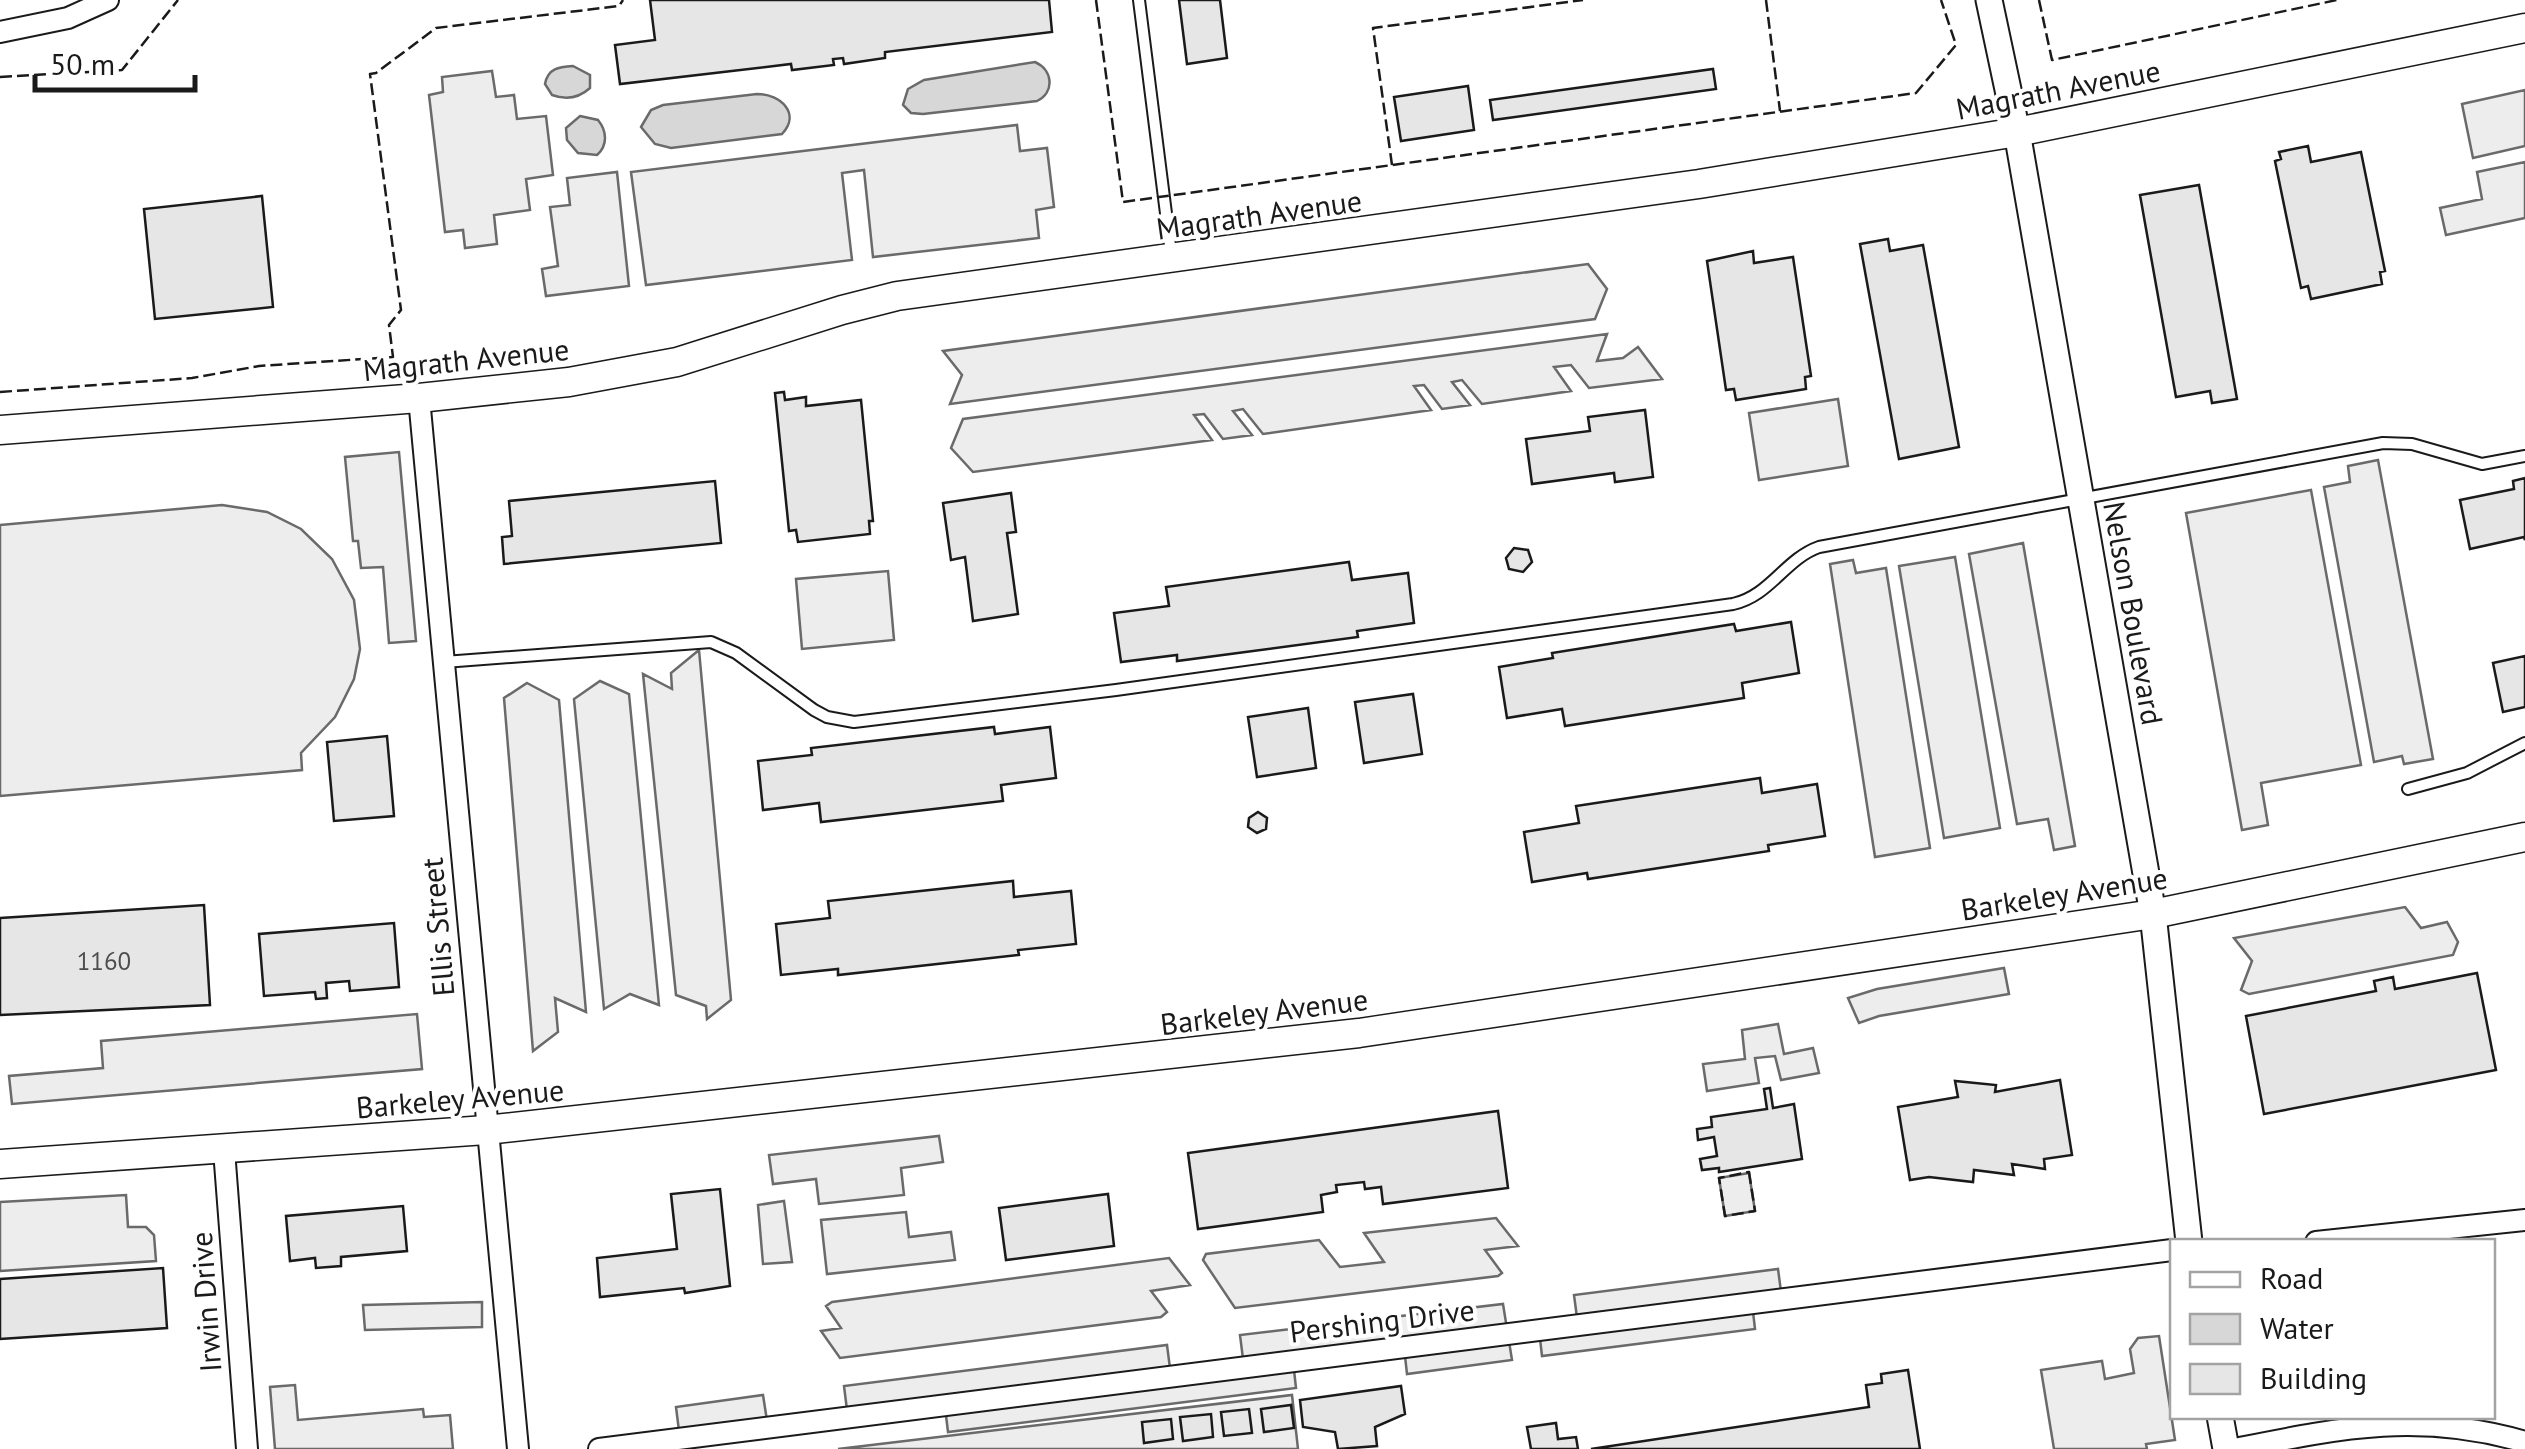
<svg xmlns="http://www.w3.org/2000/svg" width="2525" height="1449" viewBox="0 0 2525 1449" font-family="'PT Sans',sans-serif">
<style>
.built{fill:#ededed;stroke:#6a6a6a;stroke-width:2.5}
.water{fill:#d7d7d7;stroke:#6a6a6a;stroke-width:2.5}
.building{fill:#e6e6e6;stroke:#1a1a1a;stroke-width:2.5}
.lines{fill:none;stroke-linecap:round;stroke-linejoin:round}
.service-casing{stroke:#1a1a1a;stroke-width:14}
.minor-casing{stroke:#1a1a1a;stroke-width:24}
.tertiary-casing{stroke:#1a1a1a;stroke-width:29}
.secondary-casing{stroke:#1a1a1a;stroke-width:31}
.service{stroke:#fff;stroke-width:10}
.minor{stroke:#fff;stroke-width:20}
.tertiary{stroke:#fff;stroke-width:25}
.secondary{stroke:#fff;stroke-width:28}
.fence{stroke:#1a1a1a;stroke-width:2.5;stroke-dasharray:12 5;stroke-linecap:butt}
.labels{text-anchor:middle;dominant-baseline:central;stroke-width:8;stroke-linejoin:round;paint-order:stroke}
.number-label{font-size:25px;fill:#4d4d4d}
.street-label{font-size:30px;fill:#1a1a1a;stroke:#fff}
</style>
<rect width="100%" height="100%" fill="#fff"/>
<path class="built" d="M 492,71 L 496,97 L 514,95 L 517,119 L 546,116 L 553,175 L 526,179 L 530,210 L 494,215 L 497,244 L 465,248 L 463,230 L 445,232 L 429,95 L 443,92 L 442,77 Z
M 2525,90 L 2525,146 L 2473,158 L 2462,104 Z
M 1017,125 L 1020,151 L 1047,148 L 1054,207 L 1036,210 L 1039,238 L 873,257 L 864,170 L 842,173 L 852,260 L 646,285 L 631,172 Z
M 2525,162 L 2525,218 L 2446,235 L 2440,208 L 2482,199 L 2477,172 Z
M 617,172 L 629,286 L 546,296 L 542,269 L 558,266 L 550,207 L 570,205 L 567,178 Z
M 1588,264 L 1607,289 L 1595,319 L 950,404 L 962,375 L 943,351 Z
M 1607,334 L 1597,361 L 1623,358 L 1638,347 L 1662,379 L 1589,388 L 1571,365 L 1554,367 L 1571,391 L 1482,404 L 1462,380 L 1452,382 L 1470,405 L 1442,409 L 1424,385 L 1414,386 L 1431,410 L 1263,434 L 1243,409 L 1233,411 L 1252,435 L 1223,439 L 1204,414 L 1194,415 L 1212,440 L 973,472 L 951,448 L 963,419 Z
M 1838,399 L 1848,466 L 1759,480 L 1749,413 Z
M 399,452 L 416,641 L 389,643 L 383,567 L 361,568 L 358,541 L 353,541 L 345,457 Z
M 2378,460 L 2433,759 L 2404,764 L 2402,756 L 2374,762 L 2324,487 L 2350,482 L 2348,466 Z
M 2311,490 L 2361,765 L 2261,783 L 2268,825 L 2242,830 L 2186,513 Z
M 222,505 L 267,512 L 301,529 L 332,559 L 354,600 L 360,649 L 354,679 L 335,717 L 301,753 L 302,770 L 0,796 L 0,525 Z
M 2023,543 L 2075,846 L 2054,850 L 2048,819 L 2017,824 L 1969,554 Z
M 1955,557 L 2000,828 L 1944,838 L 1899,566 Z
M 1853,560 L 1856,573 L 1886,568 L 1930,848 L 1875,857 L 1830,564 Z
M 888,571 L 894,640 L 802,649 L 796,579 Z
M 699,650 L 731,1000 L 707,1019 L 706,1006 L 676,995 L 643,674 L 672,689 L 671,673 Z
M 600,681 L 629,694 L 659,1005 L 630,994 L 604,1009 L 574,699 Z
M 527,683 L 559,700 L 586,1012 L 555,998 L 558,1032 L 533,1051 L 504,698 Z
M 2405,907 L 2421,928 L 2447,922 L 2458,942 L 2453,955 L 2249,994 L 2241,990 L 2252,961 L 2234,938 Z
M 2004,968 L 2009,994 L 1879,1016 L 1859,1023 L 1848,998 L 1877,989 Z
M 417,1014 L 422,1069 L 12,1104 L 9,1076 L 103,1068 L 101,1041 Z
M 1778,1024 L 1784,1054 L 1813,1048 L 1819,1073 L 1781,1080 L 1775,1056 L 1755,1058 L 1759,1083 L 1707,1091 L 1703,1064 L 1745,1059 L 1742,1030 Z
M 939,1136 L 943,1162 L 901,1168 L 904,1195 L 819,1204 L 816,1179 L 773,1184 L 769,1155 Z
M 1749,1173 L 1755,1211 L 1725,1216 L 1719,1178 Z
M 126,1195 L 128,1227 L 146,1227 L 154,1235 L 156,1261 L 0,1271 L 0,1202 Z
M 784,1201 L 792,1262 L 763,1264 L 758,1205 Z
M 906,1212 L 909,1237 L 951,1232 L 955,1260 L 827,1274 L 821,1220 Z
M 1496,1218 L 1518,1246 L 1485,1250 L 1502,1273 L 1498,1276 L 1235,1308 L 1203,1260 L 1206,1254 L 1319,1240 L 1340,1267 L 1384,1262 L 1364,1233 Z
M 1169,1258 L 1190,1285 L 1151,1291 L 1167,1312 L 1161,1317 L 840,1358 L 821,1331 L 841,1328 L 826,1306 L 832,1302 Z
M 1778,1269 L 1782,1299 L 1752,1303 L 1755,1329 L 1542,1356 L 1539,1330 L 1578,1325 L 1574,1295 Z
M 482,1302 L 482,1327 L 365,1330 L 363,1305 Z
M 1503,1304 L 1512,1360 L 1407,1374 L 1405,1356 L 1294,1370 L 1296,1388 L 948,1432 L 945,1407 L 848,1418 L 844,1386 L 1167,1345 L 1171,1376 L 1244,1367 L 1240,1335 Z
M 2159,1336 L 2175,1440 L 2146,1444 L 2147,1449 L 2054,1449 L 2041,1370 L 2102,1361 L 2105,1379 L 2134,1373 L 2130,1349 L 2138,1338 Z
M 295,1385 L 298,1420 L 423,1409 L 424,1417 L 450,1415 L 453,1449 L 275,1449 L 270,1387 Z
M 763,1395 L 768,1427 L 680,1439 L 676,1407 Z
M 1292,1395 L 1298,1449 L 838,1449 Z"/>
<path class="water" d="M 1035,62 C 1053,70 1055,92 1037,101 L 923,114 L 911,113 L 903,105 L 908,89 L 924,80 Z
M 573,66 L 590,75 L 590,88 C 579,98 566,100 552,95 L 545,84 C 548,68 559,67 573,66 Z
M 757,94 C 781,94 801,114 782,134 L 671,148 L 655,144 L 641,127 L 651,110 L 663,105 Z
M 580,116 L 598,120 C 607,131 608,145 597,155 L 578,153 L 567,140 L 566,128 Z"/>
<path class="building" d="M 650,0 L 1049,0 L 1052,32 L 885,52 L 885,58 L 844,64 L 843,58 L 833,59 L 834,65 L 792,70 L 791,64 L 620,84 L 615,45 L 655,40 Z
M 1179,0 L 1220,0 L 1227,58 L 1187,64 Z
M 1713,69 L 1716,89 L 1493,120 L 1490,100 Z
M 1468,86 L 1474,130 L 1401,141 L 1394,97 Z
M 2308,146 L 2311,162 L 2361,152 L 2385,271 L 2380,272 L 2382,284 L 2311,299 L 2308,286 L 2301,288 L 2275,161 L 2281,159 L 2279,152 Z
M 2199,185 L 2237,399 L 2212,403 L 2210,391 L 2176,397 L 2140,195 Z
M 262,196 L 273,307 L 155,319 L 144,209 Z
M 1888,239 L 1890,251 L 1923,245 L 1959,447 L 1899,459 L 1860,244 Z
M 1753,251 L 1754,263 L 1793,257 L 1811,376 L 1805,377 L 1806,389 L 1736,400 L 1734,389 L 1726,390 L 1707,261 Z
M 784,392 L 785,400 L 806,397 L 806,406 L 861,400 L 873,521 L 869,521 L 870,534 L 798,542 L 796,530 L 789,531 L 775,393 Z
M 1645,410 L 1653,477 L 1615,482 L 1614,473 L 1532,484 L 1526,439 L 1590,431 L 1588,417 Z
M 2525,478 L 2525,540 L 2524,537 L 2470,549 L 2460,500 L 2514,489 L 2513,481 Z
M 715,481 L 721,543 L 504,564 L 502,537 L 512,536 L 509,501 Z
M 1011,493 L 1016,532 L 1007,533 L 1018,614 L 973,621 L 965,557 L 951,560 L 943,503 Z
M 1514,548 L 1528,550 L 1532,562 L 1523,572 L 1509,569 L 1506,558 Z
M 1349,562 L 1352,580 L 1408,573 L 1414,623 L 1357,631 L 1358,637 L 1177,661 L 1177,655 L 1121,662 L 1114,613 L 1169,606 L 1166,587 Z
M 1791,622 L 1799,673 L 1742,683 L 1744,698 L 1565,726 L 1562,709 L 1507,718 L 1499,667 L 1553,658 L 1552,653 L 1734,624 L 1736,631 Z
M 2525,656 L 2525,707 L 2503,712 L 2493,663 Z
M 1413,694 L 1422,754 L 1364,763 L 1355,702 Z
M 1308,708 L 1316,768 L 1257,777 L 1248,717 Z
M 994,727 L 995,734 L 1050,727 L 1056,778 L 1001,785 L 1003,801 L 821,822 L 819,803 L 763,810 L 758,761 L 812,755 L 811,748 Z
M 387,736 L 394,816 L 334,821 L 327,742 Z
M 1760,778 L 1762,793 L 1817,784 L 1825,836 L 1768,845 L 1769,851 L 1588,879 L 1587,873 L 1532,882 L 1524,832 L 1579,823 L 1576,806 Z
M 1258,812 L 1267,818 L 1266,829 L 1257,833 L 1248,827 L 1249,818 Z
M 1013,881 L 1014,897 L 1071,891 L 1076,944 L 1018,950 L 1019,955 L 838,975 L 838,969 L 781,975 L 776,924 L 830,918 L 828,901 Z
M 204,905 L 210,1005 L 0,1015 L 0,918 Z
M 394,923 L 399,987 L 350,991 L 349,981 L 326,983 L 327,998 L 316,999 L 315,992 L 264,996 L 259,934 Z
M 2477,973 L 2496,1070 L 2264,1114 L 2246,1016 L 2376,991 L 2374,981 L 2393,977 L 2395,989 Z
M 2060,1080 L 2072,1155 L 2044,1159 L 2045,1169 L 2012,1164 L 2014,1175 L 1974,1170 L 1973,1182 L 1929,1177 L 1910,1180 L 1898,1107 L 1958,1097 L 1955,1081 L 1996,1085 L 1995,1092 Z
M 1770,1088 L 1773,1108 L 1794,1104 L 1802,1159 L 1719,1172 L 1719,1168 L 1702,1170 L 1700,1159 L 1717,1156 L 1714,1137 L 1698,1140 L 1697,1129 L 1712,1127 L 1711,1117 L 1767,1109 L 1764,1089 Z
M 1498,1111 L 1508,1188 L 1383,1204 L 1381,1187 L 1365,1189 L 1364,1182 L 1336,1185 L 1337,1192 L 1321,1195 L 1323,1212 L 1198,1229 L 1188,1153 Z
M 720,1189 L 730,1286 L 685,1293 L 684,1288 L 600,1297 L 597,1258 L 677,1249 L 671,1194 Z
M 1108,1194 L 1114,1246 L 1006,1260 L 999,1208 Z
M 403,1206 L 407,1251 L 341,1257 L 341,1266 L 316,1268 L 315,1258 L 290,1261 L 286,1216 Z
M 163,1268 L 167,1328 L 0,1339 L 0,1279 Z
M 1908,1370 L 1920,1449 L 1591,1449 L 1869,1407 L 1866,1385 L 1882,1383 L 1881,1374 Z
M 1401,1386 L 1405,1414 L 1375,1427 L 1377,1446 L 1338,1449 L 1335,1432 L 1303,1427 L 1300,1400 Z
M 1291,1405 L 1294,1428 L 1264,1432 L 1261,1409 Z
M 1249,1409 L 1252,1433 L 1224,1436 L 1221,1412 Z
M 1211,1414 L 1213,1437 L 1183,1441 L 1180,1417 Z
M 1171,1419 L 1173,1439 L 1144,1443 L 1142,1422 Z
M 1556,1423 L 1558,1439 L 1576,1437 L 1578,1449 L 1531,1449 L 1527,1427 Z"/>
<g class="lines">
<defs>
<path id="service" d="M 1139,0 L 1171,253
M 444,662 L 711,642 L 736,653 L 814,710 L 827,717 L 854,722 L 1116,690 L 1733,604 C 1770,596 1785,559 1819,547 L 2383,443 L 2412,444 L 2482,464 L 2525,456
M 2408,789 L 2467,773 L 2525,743"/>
<path id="minor" d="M 0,32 L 68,18 L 108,0
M 419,398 L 518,1449
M 224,1150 L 247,1449
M 2316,1242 L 2525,1220
M 599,1449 L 2172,1250
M 2235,1449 C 2340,1428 2419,1411 2525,1442"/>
<path id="tertiary" d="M 1989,0 L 2017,132 L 2153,914 L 2189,1242
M 2220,1416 L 2226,1449"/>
<path id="secondary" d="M 0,430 L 419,398 L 569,382 L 677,362 L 842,310 L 897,296 L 1699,184 L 2017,132 L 2525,28
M 0,1164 L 486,1130 L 1359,1033 L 2153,914 L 2525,837"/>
</defs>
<use href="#service" class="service-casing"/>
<use href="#minor" class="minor-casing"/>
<use href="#tertiary" class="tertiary-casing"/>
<use href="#secondary" class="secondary-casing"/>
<use href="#service" class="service"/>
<use href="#minor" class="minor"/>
<use href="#tertiary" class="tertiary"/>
<use href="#secondary" class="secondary"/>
<path class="fence" d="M 1096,0 L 1123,202 L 1916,93 L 1956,45 L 1941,0
M 1766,0 L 1780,111
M 2039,0 L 2052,60 L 2337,0
M 0,77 L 122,70 L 178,0
M 1392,165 L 1373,28 L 1583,0
M 0,392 L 192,378 L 259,366 L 393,357 L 389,325 L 401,310 L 370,74 L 376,73 L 436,28 L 619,6 L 623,0
M 1749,1172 L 1755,1211 L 1725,1216 L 1719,1178 Z"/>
</g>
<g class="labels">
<g class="number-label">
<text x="104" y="961">1160</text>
</g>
<g class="street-label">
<text transform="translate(2058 89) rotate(-11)">Magrath Avenue</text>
<text transform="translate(1259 214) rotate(-8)">Magrath Avenue</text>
<text transform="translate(466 359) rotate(-6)">Magrath Avenue</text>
<text transform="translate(2134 613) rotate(80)">Nelson Boulevard</text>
<text transform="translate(2064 893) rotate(-9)">Barkeley Avenue</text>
<text transform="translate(437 927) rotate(-95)">Ellis Street</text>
<text transform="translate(1264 1011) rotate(-7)">Barkeley Avenue</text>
<text transform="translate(460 1098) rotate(-5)">Barkeley Avenue</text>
<text transform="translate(205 1302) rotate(-94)">Irwin Drive</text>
<text transform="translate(1382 1320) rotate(-7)">Pershing Drive</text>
</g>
</g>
<rect x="2170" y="1239" width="325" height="180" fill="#ffffff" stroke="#a3a3a3" stroke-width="2.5"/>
<rect x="2190" y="1272" width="50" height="15" fill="#ffffff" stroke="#a3a3a3" stroke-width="2.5"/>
<text x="2260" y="1289" font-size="30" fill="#1a1a1a">Road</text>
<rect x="2190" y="1314" width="50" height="30" fill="#d7d7d7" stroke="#a3a3a3" stroke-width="2.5"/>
<text x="2260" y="1339" font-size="30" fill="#1a1a1a">Water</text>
<rect x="2190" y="1364" width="50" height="30" fill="#e6e6e6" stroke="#a3a3a3" stroke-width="2.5"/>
<text x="2260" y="1389" font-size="30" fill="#1a1a1a">Building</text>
<path d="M35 75v15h160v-15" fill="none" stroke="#1a1a1a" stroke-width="5"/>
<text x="50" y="75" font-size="30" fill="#1a1a1a" stroke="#ffffff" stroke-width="8" paint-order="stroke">50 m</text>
</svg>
